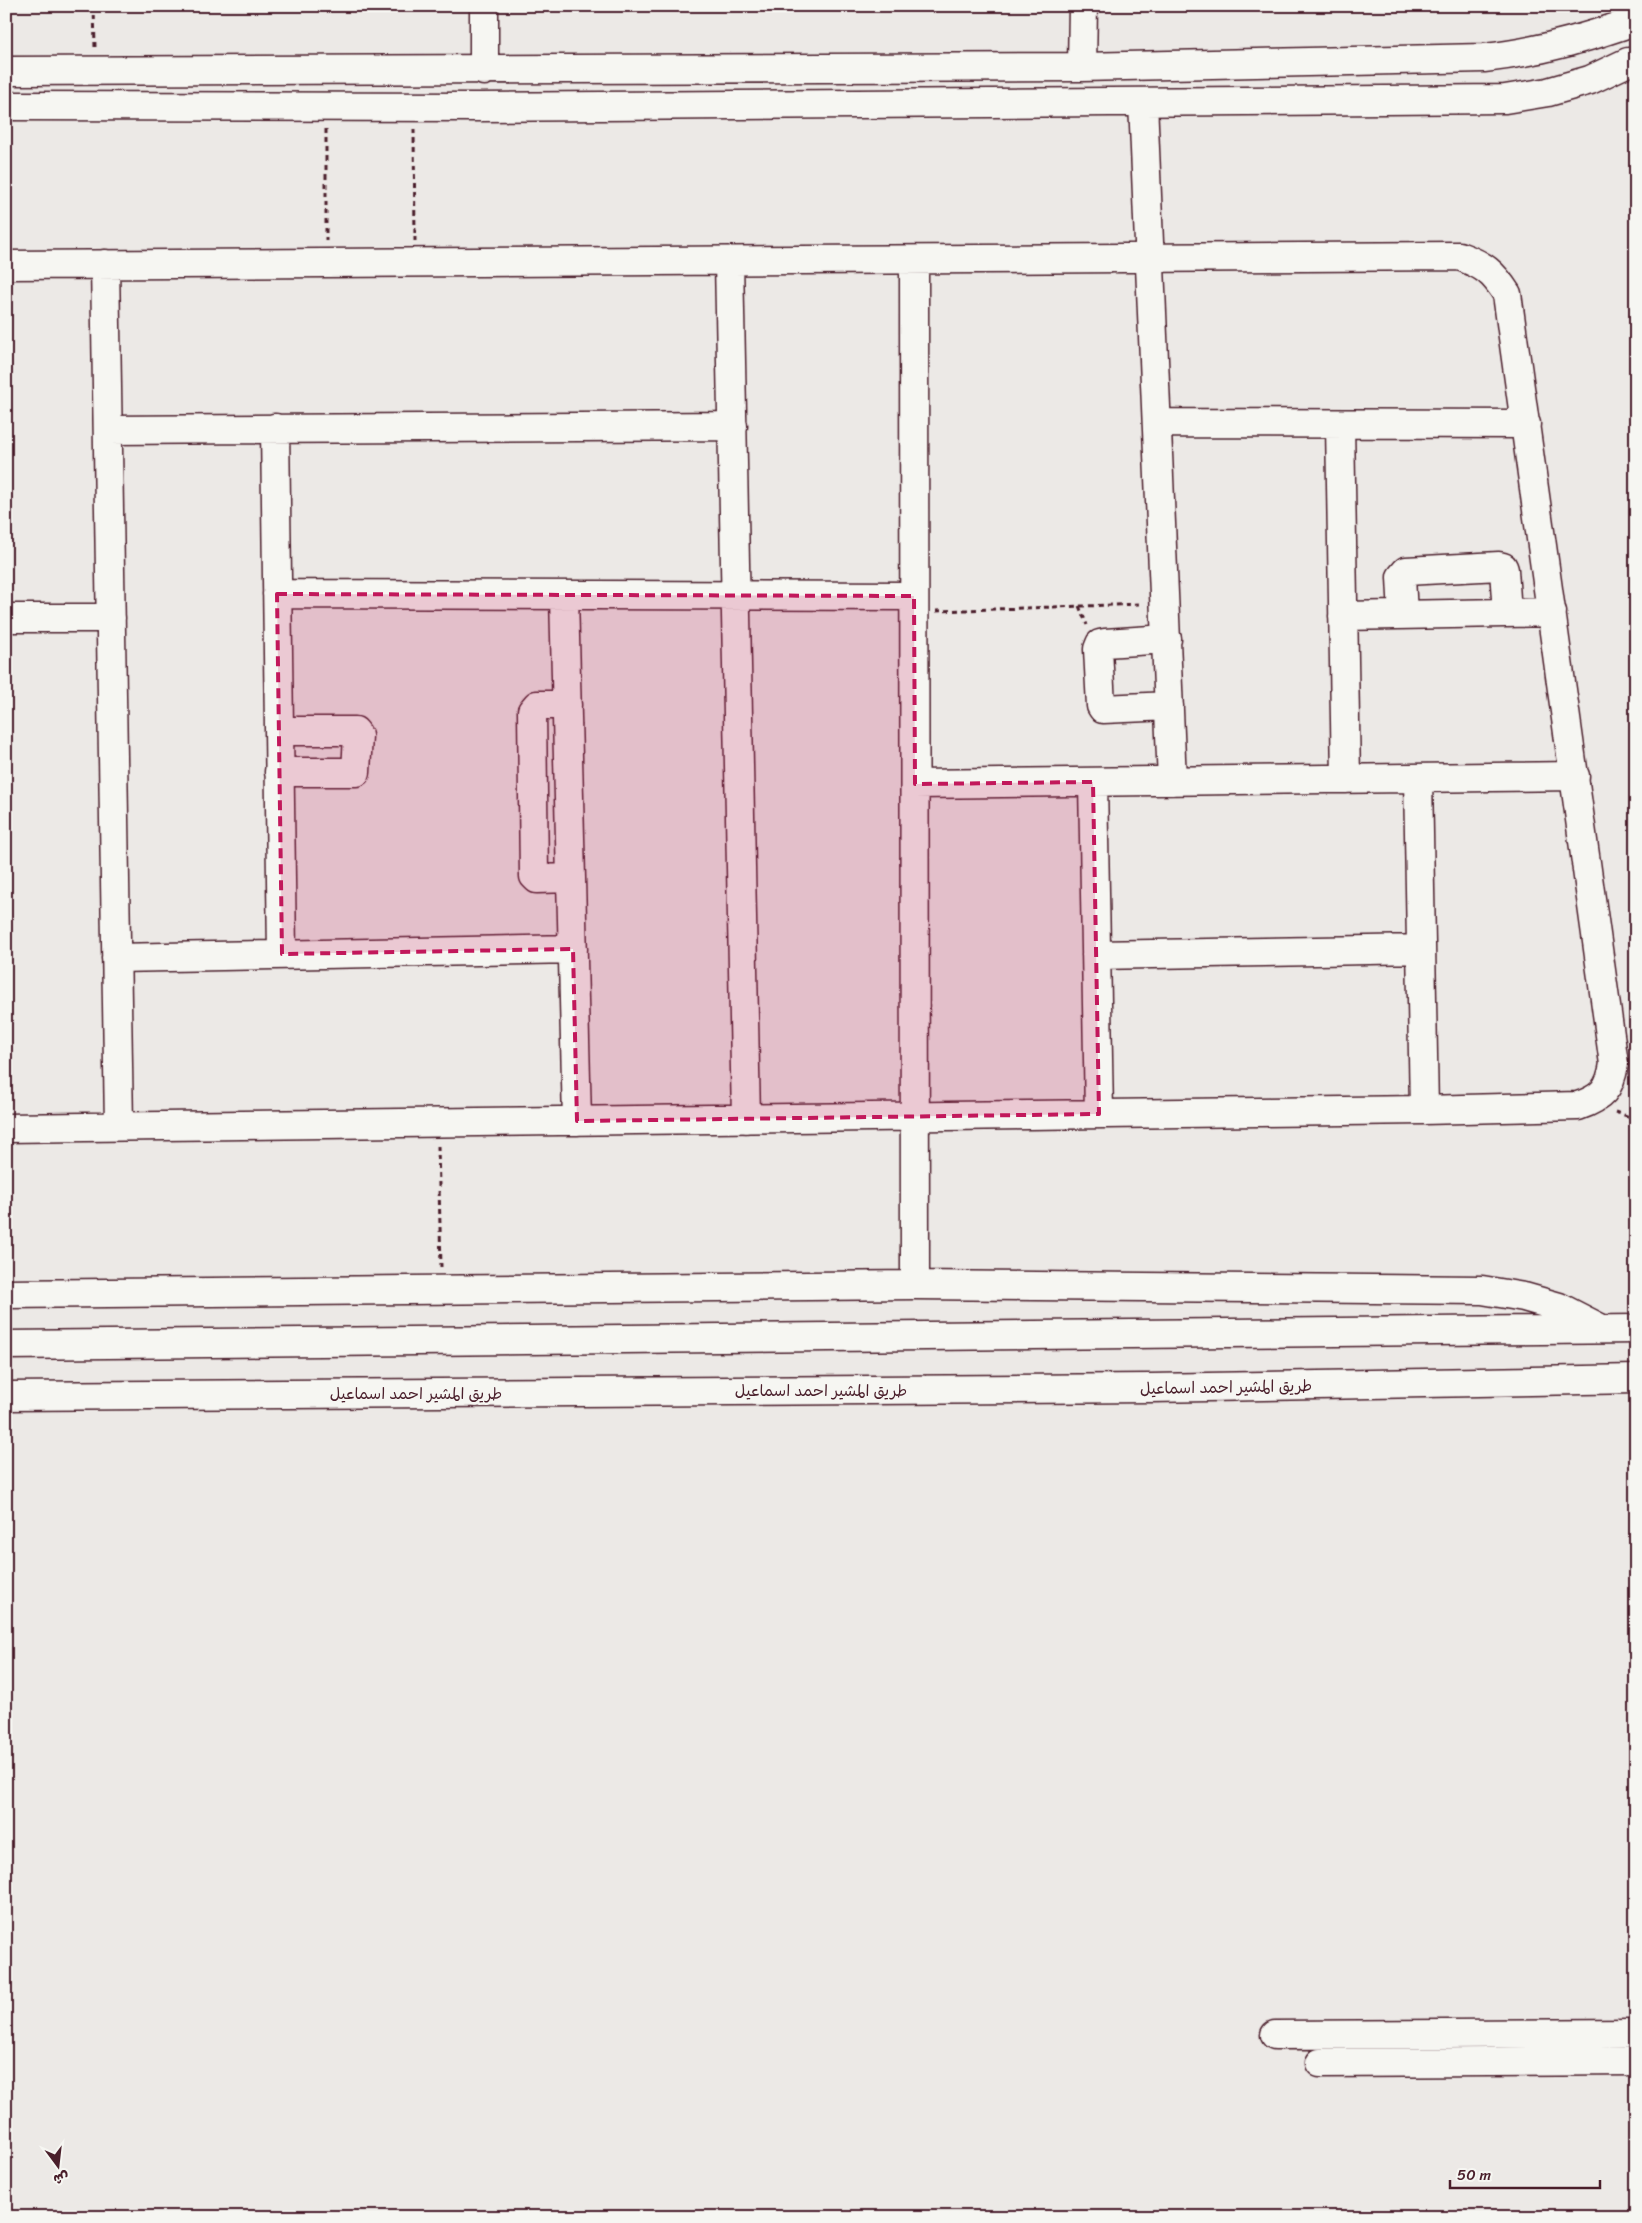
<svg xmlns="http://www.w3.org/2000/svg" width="1642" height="2223" viewBox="0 0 1642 2223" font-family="Sriracha,'Playpen Sans Arabic',sans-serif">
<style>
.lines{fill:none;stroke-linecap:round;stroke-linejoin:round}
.minor-casing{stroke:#4a1f2b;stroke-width:31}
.path{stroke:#4a1f2b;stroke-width:3;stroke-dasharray:5 4;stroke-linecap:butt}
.minor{stroke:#f6f6f2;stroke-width:28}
.marked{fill:#c2185b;fill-opacity:0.2;stroke:#c2185b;stroke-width:4;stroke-dasharray:10 6;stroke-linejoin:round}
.labels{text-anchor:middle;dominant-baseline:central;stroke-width:5;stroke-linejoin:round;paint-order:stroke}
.street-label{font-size:16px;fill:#4a1f2b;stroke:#f6f6f2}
</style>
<rect width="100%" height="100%" fill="#ece9e6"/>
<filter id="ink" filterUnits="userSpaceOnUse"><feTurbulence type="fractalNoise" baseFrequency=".02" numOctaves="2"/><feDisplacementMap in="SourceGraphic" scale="10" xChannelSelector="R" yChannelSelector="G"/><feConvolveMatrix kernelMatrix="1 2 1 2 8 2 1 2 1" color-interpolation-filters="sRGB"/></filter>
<g filter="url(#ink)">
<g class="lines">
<defs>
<path id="minor" d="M 1082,67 L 1083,6
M 6,71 L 1082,67 L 1484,58 C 1533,53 1577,41 1623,25
M 484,71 L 484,6
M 1143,102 L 1172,781
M 6,106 L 481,107 L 1505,99 L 1548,92 L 1590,80 L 1628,62
M 729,261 L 746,1119
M 914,261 L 915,1285
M 105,264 L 119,1126
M 6,265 L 1459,256 C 1484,265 1493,272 1507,294 L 1614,1064 C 1610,1089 1602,1098 1578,1106 L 1424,1110 L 6,1128
M 1158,423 L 1526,424
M 1340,424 L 1346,779
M 275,428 L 282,954
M 108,430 L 733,426
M 277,594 L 914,596
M 564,596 L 577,1121
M 1403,615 L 1401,577 L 1406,571 L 1499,566 L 1503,567 L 1504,570 L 1507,613
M 1343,616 L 1552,612
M 6,618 L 111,618
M 1167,639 L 1105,643 L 1100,644 L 1098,649 L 1101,706 L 1103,709 L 1169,706
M 567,705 L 537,705 L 532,711 L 534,876 L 537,879 L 571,878
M 279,731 L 355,731 L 358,735 L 356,772 L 279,772
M 1418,778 L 1424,1110
M 1093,782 L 1099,1114
M 915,784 L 1575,776
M 1096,955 L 1421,949
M 116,958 L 573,949
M 6,1294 L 915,1285 L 1482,1290 L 1524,1297 L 1559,1307 L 1598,1327
M 6,1345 L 1636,1329
M 6,1396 L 1151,1388 L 1636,1379
M 1275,2035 L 1636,2033
M 1320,2063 L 1636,2061"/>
</defs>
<use href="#minor" class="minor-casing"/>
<path class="path" d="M 94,6 L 95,48
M 326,129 L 326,241
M 414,129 L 415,241
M 1079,606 L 1087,625
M 936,611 L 1142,604
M 1615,1112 L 1636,1119
M 438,1146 L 441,1267"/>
<use href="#minor" class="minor"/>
</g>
</g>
<path class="marked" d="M 277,594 L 914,596 L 915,784 L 1093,782 L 1099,1114 L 577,1121 L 573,949 L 282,954 Z"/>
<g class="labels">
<g class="street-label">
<text transform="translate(1226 1387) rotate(-1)">طريق المشير احمد اسماعيل</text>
<text x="821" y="1390">طريق المشير احمد اسماعيل</text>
<text x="416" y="1393">طريق المشير احمد اسماعيل</text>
</g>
</g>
<rect width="1642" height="2223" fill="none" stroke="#f6f6f2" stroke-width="25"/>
<rect x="12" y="12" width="1617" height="2198" fill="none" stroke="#4a1f2b" stroke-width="2" filter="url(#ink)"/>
<g transform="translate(58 2166) rotate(165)" stroke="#f6f6f2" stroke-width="4" paint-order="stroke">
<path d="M0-4L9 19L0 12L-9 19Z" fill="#4a1f2b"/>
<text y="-8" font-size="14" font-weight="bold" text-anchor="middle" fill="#4a1f2b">ش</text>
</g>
<path d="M1450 2180v8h150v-8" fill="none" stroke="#4a1f2b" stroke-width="2.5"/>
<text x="1457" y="2180" font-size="15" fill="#4a1f2b" stroke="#f6f6f2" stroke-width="4" paint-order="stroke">50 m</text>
</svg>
